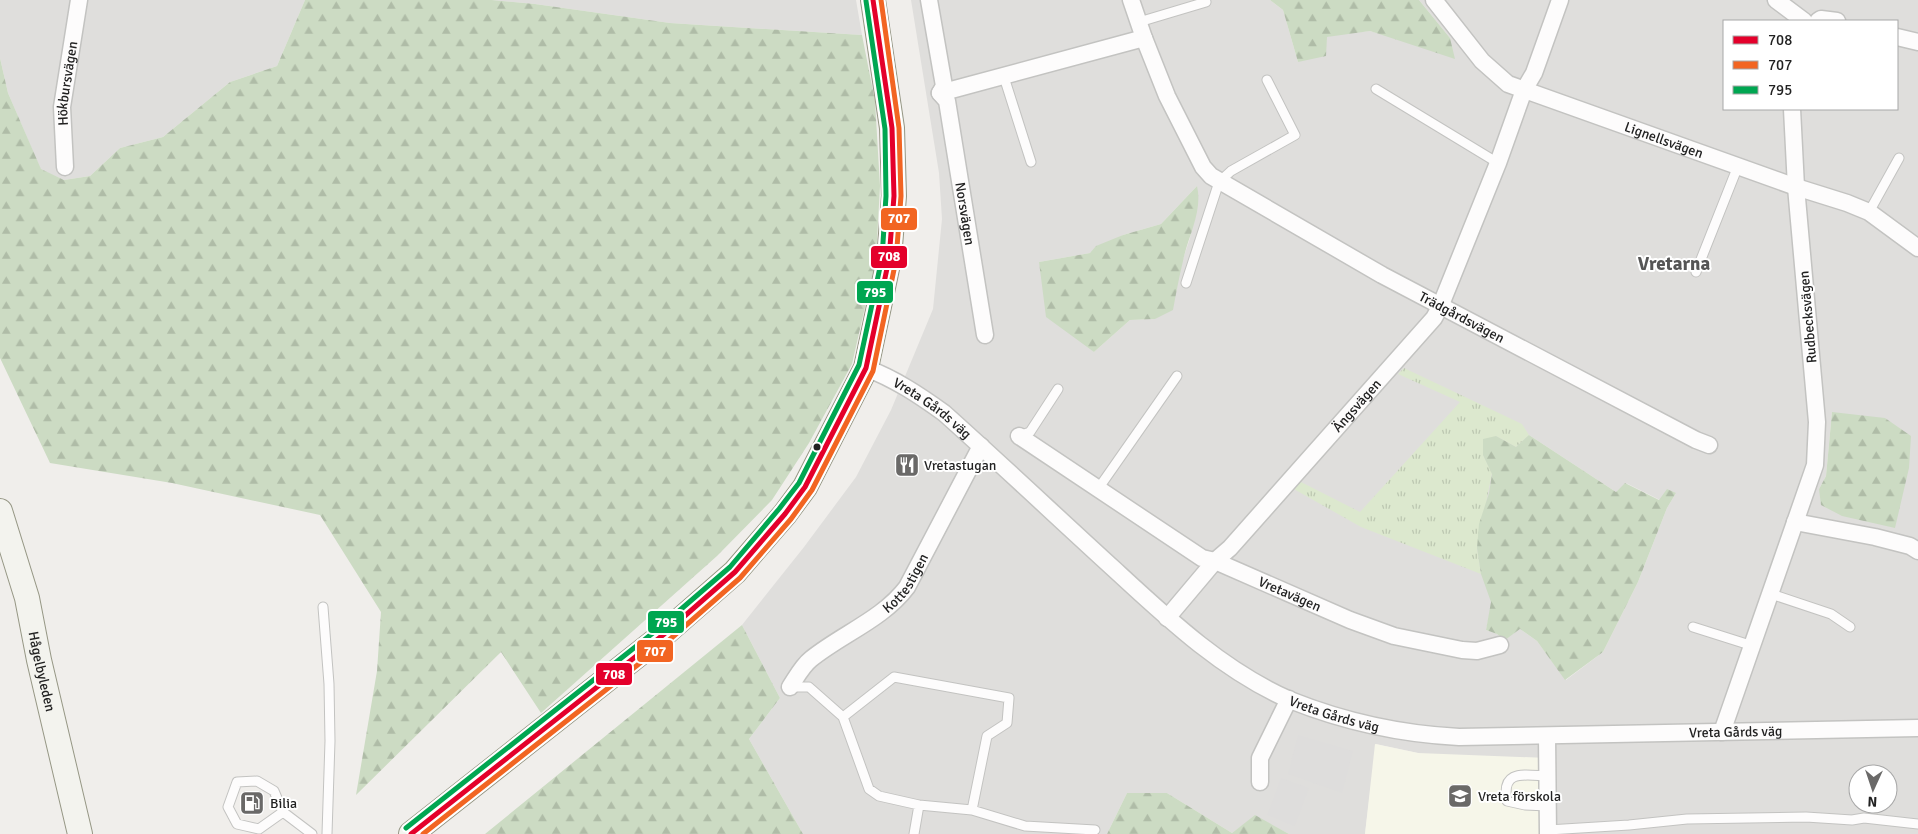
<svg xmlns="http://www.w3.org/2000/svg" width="1918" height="834" viewBox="0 0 1918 834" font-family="Signika,sans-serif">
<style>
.residential{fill:#dfdedc;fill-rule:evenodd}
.education{fill:#f6f6e9}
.grass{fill:url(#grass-tufts)}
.forest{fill:url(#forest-firs)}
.parking{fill:#dedddc}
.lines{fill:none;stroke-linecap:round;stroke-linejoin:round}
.service-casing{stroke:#c3c3c1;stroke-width:11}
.minor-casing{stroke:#c3c3c1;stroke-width:19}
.secondary-casing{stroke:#969785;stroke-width:26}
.service{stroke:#fdfcfc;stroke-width:9}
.minor{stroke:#fdfcfc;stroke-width:16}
.secondary{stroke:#f3f3ee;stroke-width:24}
.bus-1-casing{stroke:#fff;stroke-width:9}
.bus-2-casing{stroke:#fff;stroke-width:9}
.bus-3-casing{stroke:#fff;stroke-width:9}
.bus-1{stroke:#e4002b;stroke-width:5}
.bus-2{stroke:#f26522;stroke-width:5}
.bus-3{stroke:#00a651;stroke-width:5}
.bus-dot{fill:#222;stroke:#fff;stroke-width:2}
.labels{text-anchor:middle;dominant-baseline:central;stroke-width:4;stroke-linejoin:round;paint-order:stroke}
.street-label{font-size:14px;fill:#222;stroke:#fff}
.poi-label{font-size:14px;fill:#222;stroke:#fff;text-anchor:start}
.district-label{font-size:19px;font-weight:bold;fill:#555;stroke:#fff}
.line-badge{stroke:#fff;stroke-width:2}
.badge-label{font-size:14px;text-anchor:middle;font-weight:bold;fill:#fff}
</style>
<defs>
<pattern id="grass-tufts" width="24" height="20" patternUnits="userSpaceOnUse" patternTransform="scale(1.25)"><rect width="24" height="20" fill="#dce8ce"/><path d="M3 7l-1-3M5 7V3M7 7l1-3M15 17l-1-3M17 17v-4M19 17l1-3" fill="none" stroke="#bcc7b1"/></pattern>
<pattern id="forest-firs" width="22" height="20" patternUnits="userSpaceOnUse" patternTransform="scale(1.25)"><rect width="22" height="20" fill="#ccdbc3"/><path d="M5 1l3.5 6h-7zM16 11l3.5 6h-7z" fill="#afbca7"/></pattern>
</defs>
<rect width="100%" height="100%" fill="#f0eeeb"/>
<path class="residential" d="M 0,0 L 305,0 L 277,66 L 230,82 L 163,137 L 120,148 L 90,176 L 64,180 L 41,170 L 8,93 L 0,58 Z
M 492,0 L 856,0 L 862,35 L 670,23 L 535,4 Z
M 911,0 L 1270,0 L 1283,10 L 1298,62 L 1327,37 L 1338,34 L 1370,31 L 1402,40 L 1450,38 L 1419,0 L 1918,0 L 1918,834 L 1551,834 L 1418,753 L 1376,744 L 1365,834 L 1289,834 L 1255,816 L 1232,833 L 1167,793 L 1127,793 L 1107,834 L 803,834 L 749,739 L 780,698 L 742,625 L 804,547 L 856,477 L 891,410 L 933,309 L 942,219 L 939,173 ZM 1724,21 L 1897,21 L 1897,109 L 1724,109 ZM 1197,186 L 1190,238 L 1183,259 L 1155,319 L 1130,320 L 1094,352 L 1039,262 L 1090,253 L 1123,235 L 1161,224 ZM 1832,412 L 1843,516 L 1819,489 L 1826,476 ZM 1529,435 L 1616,492 L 1626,483 L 1660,500 L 1676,493 L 1667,508 L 1638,582 L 1603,652 L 1566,680 L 1537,641 L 1520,629 L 1505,639 L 1497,634 L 1486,630 ZM 1858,774 L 1888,774 L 1888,804 L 1858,804 Z"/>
<path class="education" d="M 1375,744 L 1418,753 L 1548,758 L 1551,834 L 1365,834 Z"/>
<path class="grass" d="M 1404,368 L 1522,424 L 1529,435 L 1516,447 L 1496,436 L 1483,455 L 1492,473 L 1477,548 L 1481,574 L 1361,527 L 1292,488 L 1299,481 L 1360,512 L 1460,402 L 1398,374 Z"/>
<path class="forest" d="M 305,0 L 492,0 L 535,4 L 670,23 L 862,35 L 875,101 L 880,186 L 876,259 L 852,364 L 809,443 L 772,500 L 717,556 L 541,713 L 501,652 L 356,795 L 377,671 L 381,612 L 320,515 L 172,483 L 50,463 L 0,358 L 0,58 L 8,93 L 41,169 L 64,180 L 90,176 L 120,148 L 163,137 L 230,82 L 277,66 Z
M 1270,0 L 1419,0 L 1450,38 L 1455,59 L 1370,31 L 1327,37 L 1326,56 L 1298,62 L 1283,10 Z
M 1197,186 C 1203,211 1188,236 1183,261 C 1179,277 1176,294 1173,310 L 1155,319 L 1130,320 L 1094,352 L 1046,317 L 1039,262 L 1090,253 L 1096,246 L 1123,235 L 1161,224 Z
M 1832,412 L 1885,418 L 1911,436 L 1909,468 L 1895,528 L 1842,516 L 1821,505 L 1819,489 L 1826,476 Z
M 1529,435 L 1616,492 L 1625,483 L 1659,500 L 1667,489 L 1676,493 L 1667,508 L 1638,582 L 1603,652 L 1565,680 L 1537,641 L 1520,629 L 1505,640 L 1497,634 L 1486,630 L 1491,602 L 1481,574 L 1477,548 L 1479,524 L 1489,493 L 1492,474 L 1483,455 L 1483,439 L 1496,436 L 1516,447 Z
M 742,625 L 780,698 L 749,739 L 803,834 L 485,834 Z
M 1127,793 L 1167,793 L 1232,833 L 1255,815 L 1289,834 L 1107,834 Z"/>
<path class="parking" d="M 1298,735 L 1353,751 L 1342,793 L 1288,774 Z
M 1281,778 L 1309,788 L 1295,826 L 1267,815 Z"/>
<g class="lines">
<defs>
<path id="service" d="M 1139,22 L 1206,2
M 1004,77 L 1031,162
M 1376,89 L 1498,163
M 1869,212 L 1899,158
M 1696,272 L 1738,166
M 1186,283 L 1219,182 L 1231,171 L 1295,135 L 1267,80
M 1019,436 L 1030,432 L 1058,389
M 1098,489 L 1177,376
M 1771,594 L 1831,614 L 1850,627
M 323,607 L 329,684 L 330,741 L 327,834
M 1693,627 L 1753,646
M 790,687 L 809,687 L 843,717 L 869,789 L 879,796 L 919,805 L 972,810 L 1025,826 L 1095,830
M 843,717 L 894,677 L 1009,698 L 1007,723 L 987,736 L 972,810
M 1547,776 C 1524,775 1501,769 1507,801 L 1525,805 L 1548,806
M 283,812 L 259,829 L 237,824 L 228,807 L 237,782 L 257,781 L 274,791 L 283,812 L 312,834
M 1548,830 L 1629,825 L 1687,819 L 1806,817 L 1852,820 L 1864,818 L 1918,824
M 914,834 L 919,805"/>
<g id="minor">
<path id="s1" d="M 929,0 L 944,86 L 940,93 L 947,101 L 985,335"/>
<path id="s2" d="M 1131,0 L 1144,38 L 1167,96 L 1203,167 L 1211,176 L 1382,275 L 1696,440 L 1709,445"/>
<path id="s3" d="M 1434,0 L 1482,61 L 1508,84 L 1796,187 L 1847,203 L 1869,212 L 1918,248"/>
<path d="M 1776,0 L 1804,21"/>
<path d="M 1818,21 L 1821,19 L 1837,21"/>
<path d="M 1897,37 L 1918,42"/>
<path d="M 940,93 L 1144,38"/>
<path id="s4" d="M 65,167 L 62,107 L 79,0"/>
<path id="s5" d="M 866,368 C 895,379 919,395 944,413 C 1001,464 1057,517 1114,569 C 1167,618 1223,671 1290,700 C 1345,722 1400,734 1459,737 L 1918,728"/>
<path id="s6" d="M 1019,436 L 1202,558 L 1215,561 L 1350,620 L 1394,636 L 1462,650 L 1477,651 L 1500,645"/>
<path d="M 1795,522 L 1875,537 L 1910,546 L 1918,551"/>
<path id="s7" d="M 1167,618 L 1215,561 L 1230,548 L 1434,318 L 1440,307 L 1498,163 L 1524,90 L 1534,73 L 1560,0"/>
<path id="s8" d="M 790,687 C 796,678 802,666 811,659 C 842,634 883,619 907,587 L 981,446"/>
<path d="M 1722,732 L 1815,465 L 1817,422 L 1796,187 L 1792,109"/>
<path d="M 1547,736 L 1548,834"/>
<path d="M 1260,782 L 1260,758 L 1289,699"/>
</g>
<g id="secondary">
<path id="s9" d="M 0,511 L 27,598 L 39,660 L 80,834"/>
<path d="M 411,834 L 663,635 L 735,572 L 785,514 L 805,487 L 866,368 L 889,259 L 894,196 L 892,128 L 873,0"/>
</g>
</defs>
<use href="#service" class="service-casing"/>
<use href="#minor" class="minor-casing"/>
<use href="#secondary" class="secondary-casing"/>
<use href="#service" class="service"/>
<use href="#minor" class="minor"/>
<use href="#secondary" class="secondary"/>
<defs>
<path id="bus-1" d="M 411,834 L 663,635 L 735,572 L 785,514 L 805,487 L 866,368 L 889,259 L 894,196 L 892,128 L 873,0"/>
<path id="bus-2" d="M 423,834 L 668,641 L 740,578 L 791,519 L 812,490 L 873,371 L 896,260 L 901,196 L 899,128 L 881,0"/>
<path id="bus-3" d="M 406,828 L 658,629 L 730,567 L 779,509 L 799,483 L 859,365 L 882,258 L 886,196 L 885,129 L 866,1"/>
</defs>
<use href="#bus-1" class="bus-1-casing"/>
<use href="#bus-2" class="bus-2-casing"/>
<use href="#bus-3" class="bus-3-casing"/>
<use href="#bus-1" class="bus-1"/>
<use href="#bus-2" class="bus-2"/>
<use href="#bus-3" class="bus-3"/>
</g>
<defs>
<symbol id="restaurant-square" viewBox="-11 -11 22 22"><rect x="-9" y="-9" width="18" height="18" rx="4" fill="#6a6968" stroke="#fff"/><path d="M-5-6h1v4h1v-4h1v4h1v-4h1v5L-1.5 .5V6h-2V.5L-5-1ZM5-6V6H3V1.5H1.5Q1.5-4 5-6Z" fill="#fff"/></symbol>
<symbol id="school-square" viewBox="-11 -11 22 22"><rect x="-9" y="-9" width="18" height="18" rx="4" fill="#6a6968" stroke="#fff"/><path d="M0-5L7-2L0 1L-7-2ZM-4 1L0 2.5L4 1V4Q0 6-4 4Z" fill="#fff"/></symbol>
<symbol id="fuel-square" viewBox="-11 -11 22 22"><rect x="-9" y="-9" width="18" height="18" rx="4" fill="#6a6968" stroke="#fff"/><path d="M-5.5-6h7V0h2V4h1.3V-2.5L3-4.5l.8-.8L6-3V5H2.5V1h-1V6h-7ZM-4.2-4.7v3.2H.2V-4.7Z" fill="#fff"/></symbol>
</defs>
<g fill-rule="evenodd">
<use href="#restaurant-square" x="893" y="451" width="28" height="28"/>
<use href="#school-square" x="1446" y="782" width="28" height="28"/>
<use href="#fuel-square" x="238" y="789" width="28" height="28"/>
</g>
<circle class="bus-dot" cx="817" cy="447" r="4.5"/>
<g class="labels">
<g class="street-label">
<text stroke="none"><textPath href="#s4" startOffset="84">Hökbursvägen</textPath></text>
<text stroke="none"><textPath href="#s3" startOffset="278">Lignellsvägen</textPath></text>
<text stroke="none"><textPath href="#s1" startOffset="220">Norsvägen</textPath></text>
<text transform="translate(1808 317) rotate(-95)">Rudbecksvägen</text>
<text stroke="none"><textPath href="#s2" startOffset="482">Trädgårdsvägen</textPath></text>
<text stroke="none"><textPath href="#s7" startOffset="285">Ängsvägen</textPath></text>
<text stroke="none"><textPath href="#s5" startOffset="78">Vreta Gårds väg</textPath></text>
<text stroke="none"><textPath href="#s8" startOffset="158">Kottestigen</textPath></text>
<text stroke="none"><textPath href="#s6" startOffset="315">Vretavägen</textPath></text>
<text stroke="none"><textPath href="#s9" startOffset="166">Hågelbyleden</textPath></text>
<text stroke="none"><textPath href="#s5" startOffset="588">Vreta Gårds väg</textPath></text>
<text stroke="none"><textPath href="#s5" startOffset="992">Vreta Gårds väg</textPath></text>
</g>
<g class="poi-label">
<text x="924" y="465">Vretastugan</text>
<text x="1478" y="796">Vreta förskola</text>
<text x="270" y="803">Bilia</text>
</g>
<g class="district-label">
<text x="1674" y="264">Vretarna</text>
</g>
</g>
<g class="line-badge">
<rect x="880" y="207" width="38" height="24" rx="5" fill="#f26522"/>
<rect x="870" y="245" width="38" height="24" rx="5" fill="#e4002b"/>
<rect x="856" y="280" width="38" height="24" rx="5" fill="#00a651"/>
<rect x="647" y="610" width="38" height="24" rx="5" fill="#00a651"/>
<rect x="636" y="639" width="38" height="24" rx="5" fill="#f26522"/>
<rect x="595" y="662" width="38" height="24" rx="5" fill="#e4002b"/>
</g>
<g class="badge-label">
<text x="899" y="223">707</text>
<text x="889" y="261">708</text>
<text x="875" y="297">795</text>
<text x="666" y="627">795</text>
<text x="655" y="656">707</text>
<text x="614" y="679">708</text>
</g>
<rect x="1723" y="20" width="175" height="90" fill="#ffffff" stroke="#a7a7a7"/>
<rect x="1733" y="36" width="25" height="8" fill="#e4002b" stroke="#a7a7a7"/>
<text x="1768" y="45" font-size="15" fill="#222222">708</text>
<rect x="1733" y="61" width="25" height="8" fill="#f26522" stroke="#a7a7a7"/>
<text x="1768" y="70" font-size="15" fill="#222222">707</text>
<rect x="1733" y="86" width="25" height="8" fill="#00a651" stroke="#a7a7a7"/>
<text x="1768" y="95" font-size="15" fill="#222222">795</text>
<g transform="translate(1873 789) rotate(183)"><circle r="24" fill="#ffffff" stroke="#a7a7a7"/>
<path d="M0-4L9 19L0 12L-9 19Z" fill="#6a6968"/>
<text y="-8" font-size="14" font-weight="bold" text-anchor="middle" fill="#222222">N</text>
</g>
</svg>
